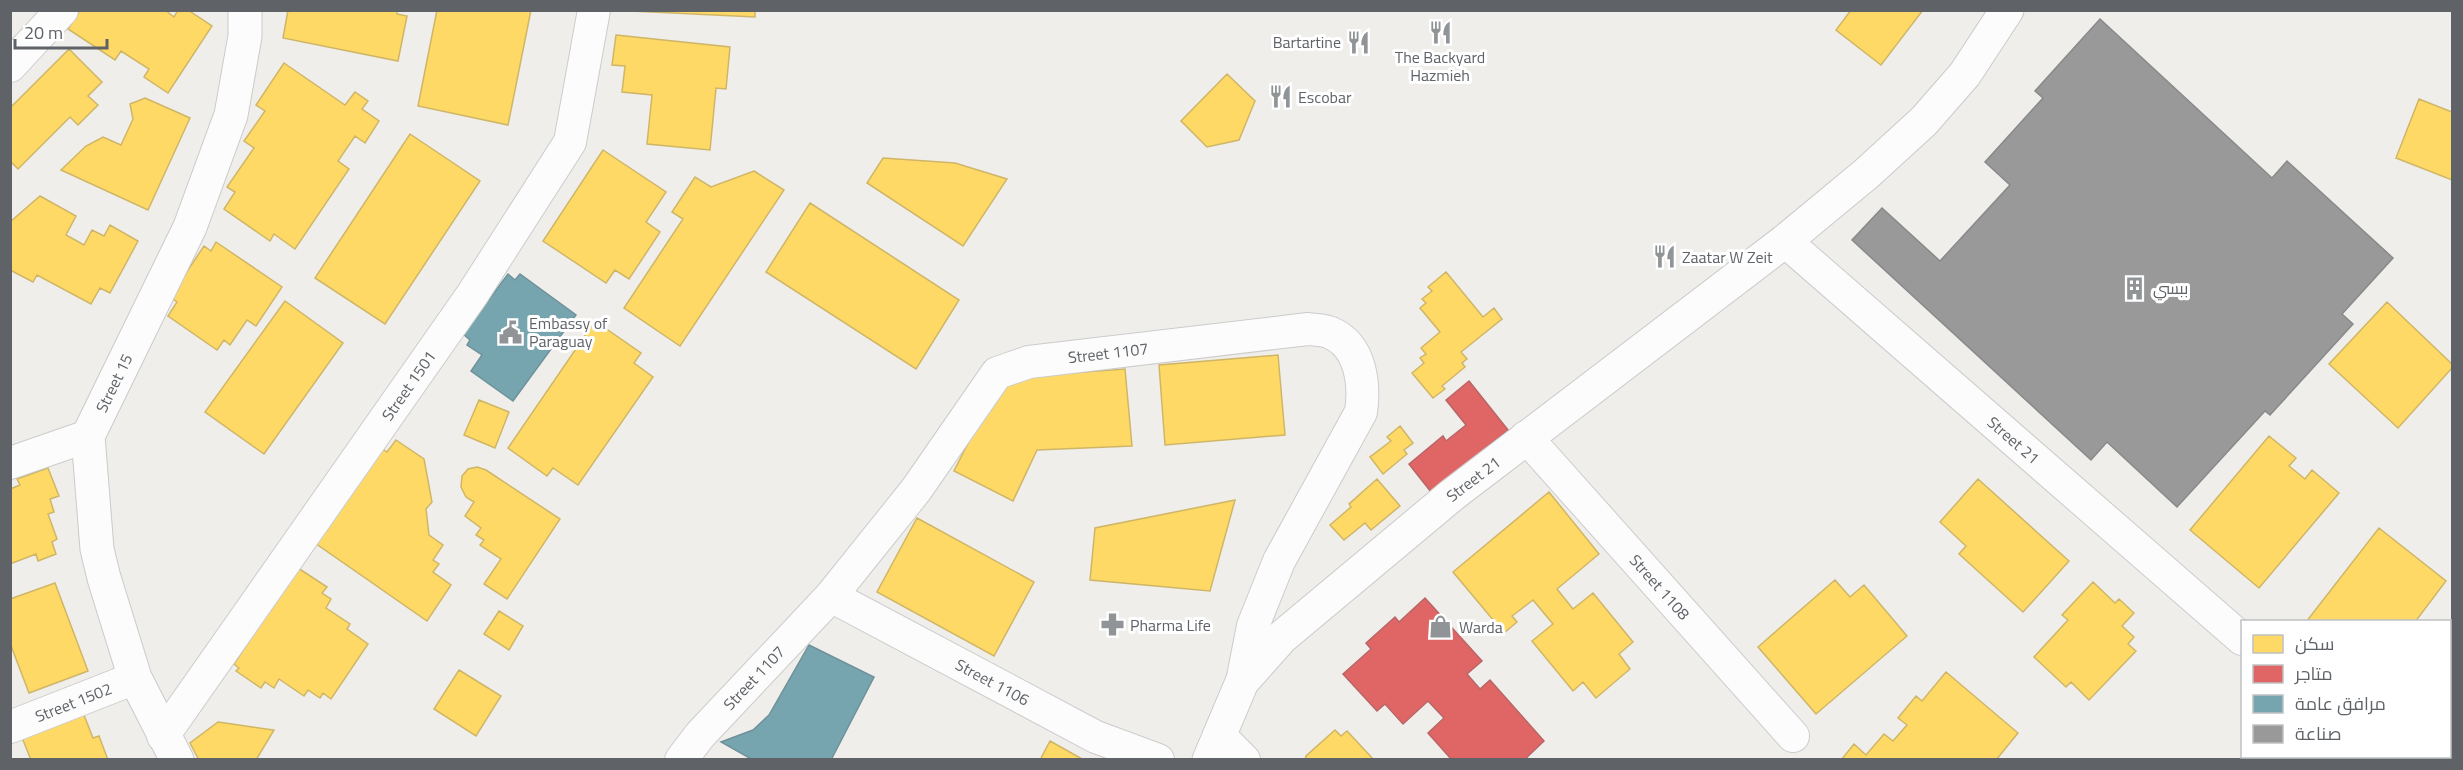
<svg xmlns="http://www.w3.org/2000/svg" width="2463" height="770" viewBox="0 0 2463 770" font-family="'Titillium Web',Cairo,sans-serif">
<style>
.homes{fill:#ffd966;stroke:#cfb667;stroke-width:1.5}
.shops{fill:#e06666;stroke:#b96567;stroke-width:1.5}
.public{fill:#76a5af;stroke:#6f919a;stroke-width:1.5}
.industry{fill:#999;stroke:#88898a;stroke-width:1.5}
.lines{fill:none;stroke-linecap:round;stroke-linejoin:round}
.street-casing{stroke:#cbcccc;stroke-width:34}
.secondary-casing{stroke:#cacacb;stroke-width:35}
.street{stroke:#fdfcfc;stroke-width:32}
.secondary{stroke:#fdfcfc;stroke-width:33}
.labels{text-anchor:middle;dominant-baseline:central;stroke-width:6;stroke-linejoin:round;paint-order:stroke}
.poi-label{font-size:16px;fill:#5f6368;stroke:#fff;text-anchor:start}
.street-label{font-size:16px;fill:#5f6368;stroke:#fff}
</style>
<rect width="100%" height="100%" fill="#efeeea"/>
<path class="homes" d="M 80,10 L 165,10 L 174,17 L 178,10 L 188,10 L 212,26 L 168,93 L 144,77 L 149,69 L 121,51 L 115,60 L 68,29 Z
M 288,10 L 397,10 L 397,14 L 407,16 L 398,61 L 283,38 Z
M 437,10 L 531,10 L 508,125 L 418,106 Z
M 610,10 L 755,10 L 755,17 Z
M 1851,10 L 1923,10 L 1881,65 L 1836,30 Z
M 616,35 L 730,47 L 726,89 L 716,88 L 710,150 L 647,144 L 652,95 L 622,92 L 625,66 L 612,65 Z
M 69,49 L 102,82 L 88,96 L 98,105 L 78,125 L 70,117 L 18,169 L 10,161 L 10,108 Z
M 284,63 L 345,105 L 355,92 L 368,101 L 362,109 L 379,121 L 365,143 L 355,136 L 338,161 L 349,169 L 295,249 L 274,234 L 270,241 L 224,209 L 235,192 L 227,187 L 254,148 L 244,141 L 265,111 L 256,105 Z
M 1227,74 L 1255,101 L 1239,140 L 1207,147 L 1181,121 Z
M 145,98 L 190,118 L 148,210 L 61,170 L 86,146 L 103,137 L 121,145 L 133,119 L 130,104 Z
M 2419,99 L 2452,112 L 2452,180 L 2396,158 Z
M 410,134 L 480,181 L 385,324 L 315,278 Z
M 603,150 L 666,192 L 646,222 L 660,232 L 629,279 L 615,270 L 606,283 L 543,241 Z
M 883,158 L 955,163 L 1007,179 L 963,246 L 867,183 Z
M 754,171 L 784,190 L 680,346 L 624,308 L 683,219 L 672,212 L 695,177 L 711,187 Z
M 40,196 L 76,216 L 66,235 L 84,245 L 92,230 L 104,236 L 110,225 L 138,241 L 110,293 L 100,288 L 91,304 L 37,275 L 33,282 L 10,270 L 10,222 Z
M 810,203 L 959,300 L 916,369 L 766,272 Z
M 216,242 L 282,287 L 256,326 L 247,320 L 230,345 L 224,340 L 217,350 L 168,316 L 177,302 L 170,297 L 204,246 L 211,251 Z
M 1446,272 L 1483,317 L 1494,308 L 1502,319 L 1461,352 L 1467,359 L 1462,363 L 1465,367 L 1442,386 L 1445,389 L 1433,398 L 1412,373 L 1424,363 L 1420,358 L 1426,354 L 1421,348 L 1440,332 L 1420,308 L 1426,303 L 1422,299 L 1432,291 L 1428,287 Z
M 285,301 L 343,343 L 264,454 L 205,412 Z
M 2387,302 L 2452,364 L 2452,368 L 2398,428 L 2329,364 Z
M 595,321 L 641,353 L 634,363 L 653,377 L 578,485 L 553,468 L 547,476 L 508,448 Z
M 1278,355 L 1285,435 L 1165,445 L 1159,365 Z
M 1125,369 L 1132,446 L 1037,450 L 1013,501 L 954,471 L 1001,378 Z
M 479,400 L 509,412 L 495,448 L 464,435 Z
M 1400,426 L 1413,443 L 1404,450 L 1407,454 L 1383,474 L 1370,457 L 1391,441 L 1387,437 Z
M 2269,436 L 2296,458 L 2289,466 L 2305,479 L 2312,470 L 2339,493 L 2259,588 L 2190,530 Z
M 396,440 L 424,459 L 432,502 L 426,509 L 429,535 L 443,545 L 433,560 L 439,564 L 433,572 L 451,585 L 427,621 L 315,543 L 381,448 L 387,452 Z
M 477,467 L 486,470 L 560,519 L 507,599 L 484,584 L 501,559 L 480,545 L 484,540 L 476,535 L 481,528 L 465,516 L 474,502 L 466,497 L 461,487 L 462,476 L 468,469 Z
M 48,468 L 59,496 L 50,499 L 54,512 L 48,514 L 57,539 L 52,542 L 56,554 L 38,561 L 36,554 L 10,564 L 10,489 L 20,485 L 17,479 Z
M 1377,479 L 1400,506 L 1371,530 L 1365,523 L 1344,540 L 1330,525 L 1351,507 L 1349,504 Z
M 1978,479 L 2069,561 L 2023,612 L 1959,554 L 1966,546 L 1940,522 Z
M 1549,492 L 1599,554 L 1557,589 L 1573,609 L 1593,593 L 1633,642 L 1619,654 L 1630,669 L 1596,698 L 1583,682 L 1573,691 L 1532,641 L 1553,624 L 1533,600 L 1512,616 L 1517,622 L 1504,633 L 1453,572 Z
M 1235,500 L 1210,591 L 1090,580 L 1095,528 Z
M 917,518 L 1034,582 L 994,656 L 877,592 Z
M 2379,528 L 2446,581 L 2415,622 L 2306,622 Z
M 298,568 L 327,587 L 322,593 L 331,599 L 326,608 L 350,624 L 347,629 L 368,644 L 331,699 L 323,693 L 320,698 L 308,690 L 304,696 L 279,679 L 274,688 L 265,682 L 261,688 L 236,671 L 239,668 L 234,664 Z
M 1835,580 L 1850,597 L 1864,585 L 1907,636 L 1816,714 L 1758,647 Z
M 2093,582 L 2115,603 L 2119,599 L 2134,613 L 2122,626 L 2134,637 L 2128,644 L 2136,651 L 2089,700 L 2071,682 L 2066,687 L 2034,657 L 2068,620 L 2062,615 Z
M 55,583 L 88,671 L 29,693 L 10,643 L 10,599 Z
M 499,611 L 523,626 L 509,650 L 484,634 Z
M 459,670 L 501,696 L 476,736 L 434,709 Z
M 1946,672 L 2018,733 L 1996,760 L 1841,760 L 1854,744 L 1866,755 L 1884,734 L 1893,741 L 1907,725 L 1898,718 L 1916,696 L 1922,701 Z
M 82,710 L 93,738 L 99,736 L 108,760 L 31,760 L 21,735 Z
M 218,722 L 274,730 L 256,760 L 199,760 L 190,743 Z
M 1335,730 L 1341,736 L 1347,731 L 1374,760 L 1305,760 L 1306,756 Z
M 1050,741 L 1084,760 L 1040,760 Z"/>
<path class="shops" d="M 1469,381 L 1508,430 L 1431,492 L 1409,464 L 1443,436 L 1446,441 L 1466,425 L 1446,400 Z
M 1425,598 L 1482,661 L 1467,674 L 1480,689 L 1490,680 L 1544,741 L 1524,760 L 1452,760 L 1428,733 L 1444,718 L 1428,701 L 1403,724 L 1385,704 L 1377,711 L 1343,674 L 1371,649 L 1366,643 L 1395,617 L 1399,622 Z"/>
<path class="public" d="M 508,274 L 515,280 L 520,274 L 576,315 L 513,401 L 471,371 L 482,355 L 467,345 L 470,340 L 463,334 Z
M 809,645 L 874,677 L 831,760 L 753,760 L 721,742 L 753,730 L 769,715 Z"/>
<path class="industry" d="M 2100,19 L 2272,178 L 2287,161 L 2393,258 L 2342,314 L 2353,324 L 2270,415 L 2265,411 L 2177,507 L 2107,442 L 2091,460 L 1852,240 L 1882,208 L 1940,261 L 2010,185 L 1985,162 L 2043,98 L 2035,91 Z"/>
<g class="lines">
<defs>
<g id="street">
<path d="M 10,66 L 62,10"/>
<path id="s1" d="M 1785,241 L 2242,639"/>
<path id="s2" d="M 1526,437 L 1793,736"/>
<path d="M 10,463 L 88,436"/>
<path id="s3" d="M 831,596 L 1096,737 L 1158,760"/>
<path id="s4" d="M 10,727 L 135,678"/>
<path d="M 1219,735 L 1244,760"/>
<path id="s5" d="M 163,736 L 472,295 L 570,142 L 594,10"/>
<path d="M 2379,756 L 2384,760"/>
<path id="s6" d="M 681,760 L 700,735 L 831,596 L 916,490 L 997,373 L 1029,362 L 1308,329 C 1315,330 1325,330 1331,333 C 1361,346 1365,384 1361,412 L 1279,561 L 1253,626 L 1242,682"/>
</g>
<g id="secondary">
<path id="s7" d="M 177,760 L 135,678 L 104,578 L 97,549 L 88,436 L 190,227 L 231,115 L 245,36 L 245,10"/>
<path id="s8" d="M 1209,760 L 1242,682 L 1282,637 L 1452,495 L 1785,241 L 1866,174 L 1924,121 L 1965,74 L 2007,10"/>
</g>
</defs>
<use href="#street" class="street-casing"/>
<use href="#secondary" class="secondary-casing"/>
<use href="#street" class="street"/>
<use href="#secondary" class="secondary"/>
</g>
<defs>
<symbol id="restaurant-bare" viewBox="-9 -9 18 18"><path d="M-5-6h1v4h1v-4h1v4h1v-4h1v5L-1.5 .5V6h-2V.5L-5-1ZM5-6V6H3V1.5H1.5Q1.5-4 5-6Z" fill="#919496" stroke="#fff" stroke-width="2.5" paint-order="stroke"/></symbol>
<symbol id="building-bare" viewBox="-9 -9 18 18"><path d="M-4-6H4V6H1V3H-1V6H-4ZM-2.5-4.3h1.7v1.8h-1.7ZM.8-4.3h1.7v1.8H.8ZM-2.5-1h1.7V.8h-1.7ZM.8-1h1.7V.8H.8Z" fill="#919496" stroke="#fff" stroke-width="2.5" paint-order="stroke"/></symbol>
<symbol id="civic-bare" viewBox="-9 -9 18 18"><path d="M-.6-6.5H3V-4.5H.6V-3L4-1V1h2V6H-6V1h2V-1L-.6-3ZM-1.2 2.5V6h2.4V2.5Z" fill="#919496" stroke="#fff" stroke-width="2.5" paint-order="stroke"/></symbol>
<symbol id="pharmacy-bare" viewBox="-9 -9 18 18"><path d="M-2-6h4v4h4v4h-4v4h-4v-4h-4v-4h4Z" fill="#919496" stroke="#fff" stroke-width="2.5" paint-order="stroke"/></symbol>
<symbol id="shop-bare" viewBox="-9 -9 18 18"><path d="M-5-2.5h2.3a2.7 3.5 0 0 1 5.4 0H5L5.5 6h-11ZM-1.5-2.5h3a1.5 2.3 0 0 0-3 0Z" fill="#919496" stroke="#fff" stroke-width="2.5" paint-order="stroke"/></symbol>
</defs>
<g fill-rule="evenodd">
<use href="#restaurant-bare" x="1424" y="16" width="33" height="33"/>
<use href="#restaurant-bare" x="1342" y="26" width="33" height="33"/>
<use href="#restaurant-bare" x="1264" y="80" width="33" height="33"/>
<use href="#restaurant-bare" x="1648" y="240" width="33" height="33"/>
<use href="#building-bare" x="2118" y="272" width="33" height="33"/>
<use href="#civic-bare" x="494" y="316" width="33" height="33"/>
<use href="#pharmacy-bare" x="1096" y="608" width="33" height="33"/>
<use href="#shop-bare" x="1424" y="610" width="33" height="33"/>
</g>
<g class="labels">
<g class="poi-label">
<text x="1341" y="42" text-anchor="end">Bartartine</text>
<text x="1440" y="57" text-anchor="middle">The Backyard<tspan x="1440" dy="18">Hazmieh</tspan></text>
<text x="1298" y="97">Escobar</text>
<text x="1682" y="257">Zaatar W Zeit</text>
<text x="2153" y="288">ببسي</text>
<text x="529" y="323">Embassy of<tspan x="529" dy="18">Paraguay</tspan></text>
<text x="1130" y="625">Pharma Life</text>
<text x="1459" y="627">Warda</text>
</g>
<g class="street-label">
<text stroke="none"><textPath href="#s6" startOffset="614">Street 1107</textPath></text>
<text stroke="none"><textPath href="#s7" startOffset="399">Street 15</textPath></text>
<text stroke="none"><textPath href="#s5" startOffset="428">Street 1501</textPath></text>
<text stroke="none"><textPath href="#s1" startOffset="303">Street 21</textPath></text>
<text stroke="none"><textPath href="#s8" startOffset="393">Street 21</textPath></text>
<text stroke="none"><textPath href="#s2" startOffset="201">Street 1108</textPath></text>
<text stroke="none"><textPath href="#s6" startOffset="110">Street 1107</textPath></text>
<text stroke="none"><textPath href="#s3" startOffset="183">Street 1106</textPath></text>
<text stroke="none"><textPath href="#s4" startOffset="68">Street 1502</textPath></text>
</g>
</g>
<rect width="2463" height="770" fill="none" stroke="#5f6368" stroke-width="24"/>
<rect x="2241" y="620" width="210" height="138" fill="#ffffff" stroke="#bfc1c3" stroke-width="1.5"/>
<rect x="2253" y="635" width="30" height="18" fill="#ffd966" stroke="#bfc1c3" stroke-width="1.5"/>
<text x="2295" y="650" font-size="18" fill="#5f6368">سكن</text>
<rect x="2253" y="665" width="30" height="18" fill="#e06666" stroke="#bfc1c3" stroke-width="1.5"/>
<text x="2295" y="680" font-size="18" fill="#5f6368">متاجر</text>
<rect x="2253" y="695" width="30" height="18" fill="#76a5af" stroke="#bfc1c3" stroke-width="1.5"/>
<text x="2295" y="710" font-size="18" fill="#5f6368">مرافق عامة</text>
<rect x="2253" y="725" width="30" height="18" fill="#999999" stroke="#bfc1c3" stroke-width="1.5"/>
<text x="2295" y="740" font-size="18" fill="#5f6368">صناعة</text>
<path d="M15 39v9h92v-9" fill="none" stroke="#5f6368" stroke-width="3"/>
<text x="24" y="39" font-size="18" fill="#5f6368" stroke="#ffffff" stroke-width="4.5" paint-order="stroke">20 m</text>
</svg>
